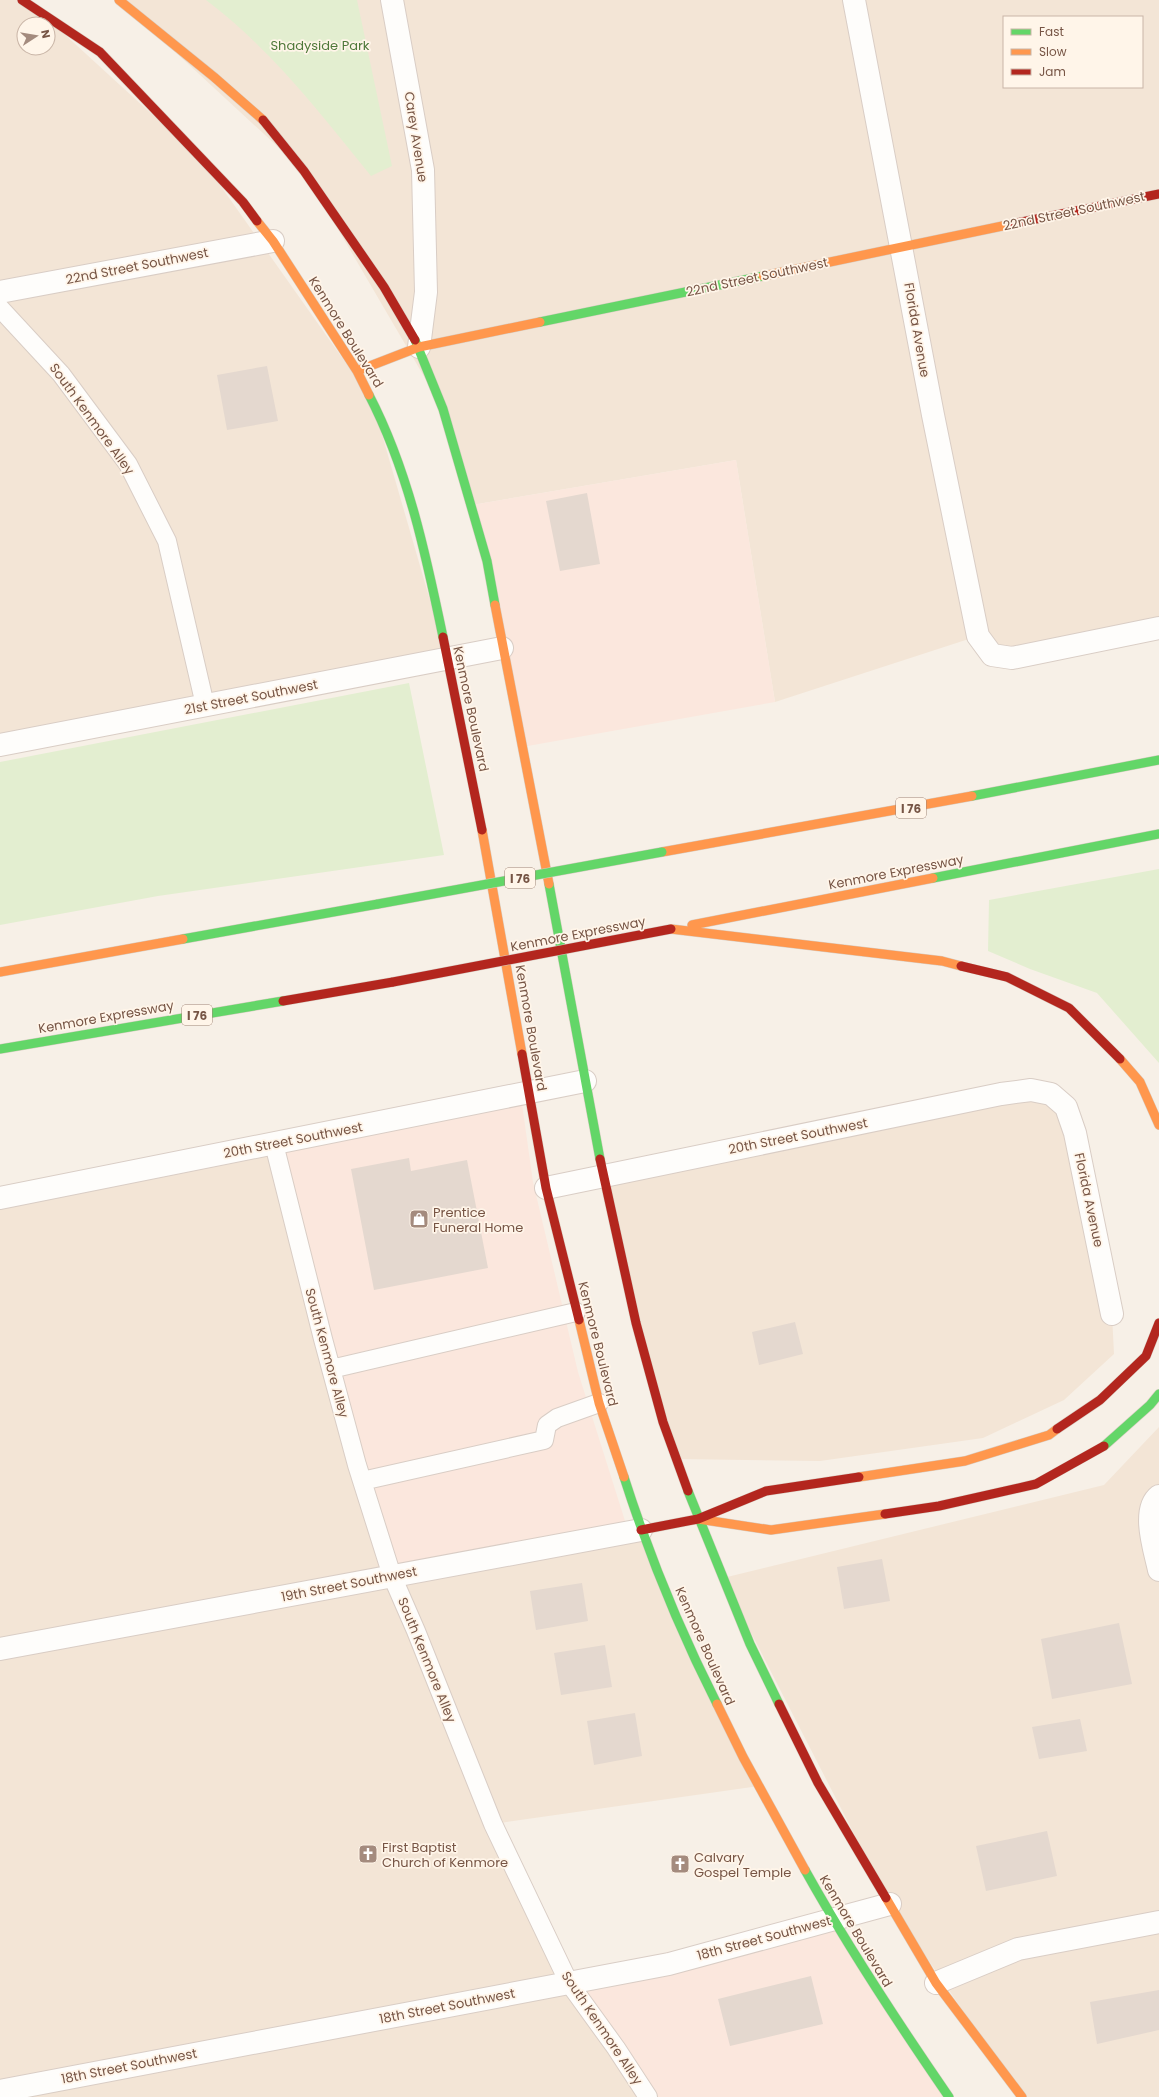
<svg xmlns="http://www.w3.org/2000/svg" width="1159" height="2097" viewBox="0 0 1159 2097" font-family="Poppins,sans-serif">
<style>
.residential{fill:#f3e5d6;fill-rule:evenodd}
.commercial{fill:#fbe7dd}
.green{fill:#e3eed0}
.building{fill:#e4d8cf}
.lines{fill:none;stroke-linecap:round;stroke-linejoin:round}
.lane-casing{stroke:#d9cdc5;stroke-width:20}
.street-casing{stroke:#d9cdc5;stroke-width:24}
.fast-casing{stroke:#d8cdc3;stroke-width:10}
.slow-casing{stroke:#d8cdc3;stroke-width:10}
.jam-casing{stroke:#d8cdc3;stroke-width:10}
.lane{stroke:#fefdfb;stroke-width:18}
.street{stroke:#fefdfb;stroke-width:22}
.fast{stroke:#63d668;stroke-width:9}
.slow{stroke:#ff974d;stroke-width:9}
.jam{stroke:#b3261e;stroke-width:9}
.fast-bridge-casing{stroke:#d6cac3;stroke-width:10;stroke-linecap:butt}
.jam-bridge-casing{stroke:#d6cac3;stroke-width:10;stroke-linecap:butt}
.fast-bridge{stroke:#63d668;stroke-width:9}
.jam-bridge{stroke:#b3261e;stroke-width:9}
.labels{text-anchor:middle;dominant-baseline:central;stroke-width:3.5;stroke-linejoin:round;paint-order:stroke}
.shield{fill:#fff5e9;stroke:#a08576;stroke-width:1}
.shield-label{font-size:12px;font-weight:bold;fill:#775545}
.park-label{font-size:13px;fill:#4f793a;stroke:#fff5e9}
.street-label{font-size:13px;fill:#775545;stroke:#fff5e9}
.poi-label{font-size:13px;fill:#775545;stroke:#fff5e9;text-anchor:start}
</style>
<rect width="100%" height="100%" fill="#f7f0e7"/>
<path class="residential" d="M 0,0 L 22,0 L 38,10 L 203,161 L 372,400 L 447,659 L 0,745 ZM 24,24 L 48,24 L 48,48 L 24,48 Z
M 119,0 L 1159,0 L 1159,628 L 1012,658 L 978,636 L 775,702 L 736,460 L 472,505 L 443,409 L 304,171 ZM 1004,17 L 1142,17 L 1142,87 L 1004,87 Z
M 1001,1094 L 1066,1107 L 1112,1314 L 1114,1354 L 1064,1400 L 983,1438 L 820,1461 L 676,1459 L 603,1175 Z
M 274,1144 L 357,1465 L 641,1530 L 759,1786 L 493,1824 L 569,1983 L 648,2097 L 0,2097 L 0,1198 Z
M 1159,1427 L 1159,2097 L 1022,2097 L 890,1904 L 723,1578 L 1104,1485 Z"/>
<path class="commercial" d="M 736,460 L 775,702 L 522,747 L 472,505 Z
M 522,1104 L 533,1182 L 578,1372 L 626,1524 L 398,1565 L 352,1430 L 285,1150 Z
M 833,1920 L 954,2097 L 645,2097 L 569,1983 Z"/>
<path class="green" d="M 206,0 L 357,0 L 392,166 L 371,176 C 321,114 271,49 206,0 Z
M 409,683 L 444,855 L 158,896 L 0,925 L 0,762 Z
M 1159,869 L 1159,1063 L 1097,993 L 1030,969 L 988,951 L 989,900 Z"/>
<path class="building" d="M 267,366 L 278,421 L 227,430 L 217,375 Z
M 587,493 L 600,564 L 560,571 L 546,501 Z
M 409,1158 L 411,1171 L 467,1160 L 488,1268 L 374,1290 L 351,1169 Z
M 795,1322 L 803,1354 L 759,1365 L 752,1332 Z
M 882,1559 L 890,1601 L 844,1609 L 837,1567 Z
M 582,1583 L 588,1621 L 536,1630 L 530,1591 Z
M 1119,1623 L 1132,1684 L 1052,1699 L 1041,1639 Z
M 605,1645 L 612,1687 L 561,1695 L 554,1653 Z
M 635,1713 L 642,1756 L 594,1765 L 587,1721 Z
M 1080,1719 L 1087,1751 L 1039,1759 L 1032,1727 Z
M 1047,1831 L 1057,1876 L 986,1891 L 976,1846 Z
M 811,1976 L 823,2024 L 730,2046 L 718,1999 Z
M 1159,1990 L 1159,2030 L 1097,2044 L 1090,2002 Z"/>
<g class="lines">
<defs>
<path id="lane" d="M 0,308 L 61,374 L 128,464 L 167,541 L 205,705
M 274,1144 L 323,1339 L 357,1465 L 392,1576 L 416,1631 L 493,1824 L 569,1983 L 616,2048 L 648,2097
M 331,1369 L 576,1312
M 362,1481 L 544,1440 L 547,1425 L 557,1418 L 599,1403"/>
<path id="street" d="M 392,0 L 423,170 L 426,292 L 419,347
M 854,0 L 933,415 L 978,636 L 992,655 L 1012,658 L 1159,628
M 0,292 L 273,241
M 0,745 L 502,648
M 546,1188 L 1001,1094 L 1031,1090 L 1051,1094 L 1066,1107 L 1075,1133 L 1112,1314
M 0,1198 L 585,1081
M 1159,1496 C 1141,1510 1155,1551 1159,1570
M 0,1649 L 641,1530
M 936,1983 L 1018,1949 L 1159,1922
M 0,2091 L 669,1964 L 890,1904"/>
<path id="fast" d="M 540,322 L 763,276
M 415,340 L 443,409 L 487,561 L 495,605
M 369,395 C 408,470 426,555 443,637
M 972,796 L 1159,760
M 933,878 L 1159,834
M 549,884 L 600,1159
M 183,939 L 378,904
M 0,1049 L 283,1001
M 1104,1446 L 1150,1405 L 1159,1394
M 624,1477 C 649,1555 680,1631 717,1704
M 688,1491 L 750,1644 L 779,1704
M 805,1870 C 849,1949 898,2023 949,2097"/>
<path id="slow" d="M 119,0 L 214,77 L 263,120
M 257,221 L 273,241 L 357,371 L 369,395
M 763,276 L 1012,224
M 357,371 L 419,347 L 540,322
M 495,605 L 549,884
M 482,830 L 522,1054
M 662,852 L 972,796
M 692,925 L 933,878
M 671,929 L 942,961 L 961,966
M 0,972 L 183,939
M 1120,1059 L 1140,1082 L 1159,1125
M 579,1320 L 599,1403 L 624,1477
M 859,1477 L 965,1461 L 1049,1435 L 1057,1429
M 698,1519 L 771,1530 L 885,1514
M 717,1704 L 743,1757 L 805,1870
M 886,1898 L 936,1983 L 1022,2097"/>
<path id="jam" d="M 22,0 L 100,52 L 243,202 L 257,221
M 263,120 L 304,171 L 384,287 L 415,340
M 1012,224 L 1159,194
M 443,637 L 482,830
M 961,966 L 1007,977 L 1069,1008 L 1120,1059
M 283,1001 L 393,982
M 522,1054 L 546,1188 L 579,1320
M 600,1159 L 636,1323 L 663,1422 L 688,1491
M 1057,1429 L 1100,1400 L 1146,1356 L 1159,1323
M 885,1514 L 939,1506 L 1036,1484 L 1104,1446
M 698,1519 L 766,1491 L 859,1477
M 641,1530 L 698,1519
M 779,1704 L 818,1783 L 886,1898"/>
</defs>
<use href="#lane" class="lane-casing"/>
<use href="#street" class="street-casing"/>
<use href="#fast" class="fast-casing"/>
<use href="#slow" class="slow-casing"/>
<use href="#jam" class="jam-casing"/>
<use href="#lane" class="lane"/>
<use href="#street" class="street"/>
<use href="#fast" class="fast"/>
<use href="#slow" class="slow"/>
<use href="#jam" class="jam"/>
<defs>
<path id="fast-bridge" d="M 378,904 L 662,852"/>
<path id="jam-bridge" d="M 393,982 L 671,929"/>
</defs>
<use href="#fast-bridge" class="fast-bridge-casing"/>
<use href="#jam-bridge" class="jam-bridge-casing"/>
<use href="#fast-bridge" class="fast-bridge"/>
<use href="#jam-bridge" class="jam-bridge"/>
</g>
<defs>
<symbol id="shop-square" viewBox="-11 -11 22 22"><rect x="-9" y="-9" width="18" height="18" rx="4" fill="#a48b7e" stroke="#fff5e9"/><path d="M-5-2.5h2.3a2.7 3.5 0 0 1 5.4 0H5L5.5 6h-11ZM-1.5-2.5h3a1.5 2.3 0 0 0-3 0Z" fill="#fff"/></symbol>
<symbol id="church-square" viewBox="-11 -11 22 22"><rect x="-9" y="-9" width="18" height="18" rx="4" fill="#a48b7e" stroke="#fff5e9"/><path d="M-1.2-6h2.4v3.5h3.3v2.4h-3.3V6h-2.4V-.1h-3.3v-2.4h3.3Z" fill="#fff"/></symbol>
</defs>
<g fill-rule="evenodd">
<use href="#shop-square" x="408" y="1208" width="22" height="22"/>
<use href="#church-square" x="357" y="1843" width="22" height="22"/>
<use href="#church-square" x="669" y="1853" width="22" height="22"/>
</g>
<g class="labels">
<g class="shield">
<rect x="896" y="798" width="30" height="20" rx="3"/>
<rect x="505" y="868" width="30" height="20" rx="3"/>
<rect x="182" y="1005" width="30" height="20" rx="3"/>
</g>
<g class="shield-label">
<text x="911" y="808">I 76</text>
<text x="520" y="878">I 76</text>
<text x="197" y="1015">I 76</text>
</g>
<g class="park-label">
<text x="320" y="45">Shadyside Park</text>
</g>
<g class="street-label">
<text transform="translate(416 137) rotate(81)">Carey Avenue</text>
<text transform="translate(1074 211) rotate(-12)">22nd Street Southwest</text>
<text transform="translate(137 266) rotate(-11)">22nd Street Southwest</text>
<text transform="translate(757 277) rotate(-12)">22nd Street Southwest</text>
<text transform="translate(917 330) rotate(80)">Florida Avenue</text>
<text transform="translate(346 332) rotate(58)">Kenmore Boulevard</text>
<text transform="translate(92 419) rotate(54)">South Kenmore Alley</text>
<text transform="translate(251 697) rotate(-11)">21st Street Southwest</text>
<text transform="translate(471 709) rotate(78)">Kenmore Boulevard</text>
<text transform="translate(896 872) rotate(-11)">Kenmore Expressway</text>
<text transform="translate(578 934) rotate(-11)">Kenmore Expressway</text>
<text transform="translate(106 1017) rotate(-10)">Kenmore Expressway</text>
<text transform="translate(531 1028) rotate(80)">Kenmore Boulevard</text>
<text transform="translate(798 1136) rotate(-11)">20th Street Southwest</text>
<text transform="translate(293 1140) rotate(-11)">20th Street Southwest</text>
<text transform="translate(1089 1200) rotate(78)">Florida Avenue</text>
<text transform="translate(598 1344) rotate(76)">Kenmore Boulevard</text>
<text transform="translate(327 1353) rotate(75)">South Kenmore Alley</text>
<text transform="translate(349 1584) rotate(-11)">19th Street Southwest</text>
<text transform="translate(705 1646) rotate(66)">Kenmore Boulevard</text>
<text transform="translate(427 1660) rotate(68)">South Kenmore Alley</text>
<text transform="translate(856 1931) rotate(59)">Kenmore Boulevard</text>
<text transform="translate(764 1938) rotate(-15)">18th Street Southwest</text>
<text transform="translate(447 2006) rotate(-11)">18th Street Southwest</text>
<text transform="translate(602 2028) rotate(56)">South Kenmore Alley</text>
<text transform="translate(129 2066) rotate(-11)">18th Street Southwest</text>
</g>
<g class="poi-label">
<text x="433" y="1212">Prentice<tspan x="433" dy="15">Funeral Home</tspan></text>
<text x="382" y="1847">First Baptist<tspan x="382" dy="15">Church of Kenmore</tspan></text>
<text x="694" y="1857">Calvary<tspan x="694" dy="15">Gospel Temple</tspan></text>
</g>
</g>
<rect x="1003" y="16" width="140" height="72" fill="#fff5e9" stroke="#c9b5a7"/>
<rect x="1011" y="29" width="20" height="6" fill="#63d668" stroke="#c9b5a7"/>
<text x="1039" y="36" font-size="12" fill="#775545">Fast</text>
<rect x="1011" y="49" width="20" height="6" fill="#ff974d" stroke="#c9b5a7"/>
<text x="1039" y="56" font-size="12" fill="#775545">Slow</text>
<rect x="1011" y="69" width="20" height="6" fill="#b3261e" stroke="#c9b5a7"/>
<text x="1039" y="76" font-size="12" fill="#775545">Jam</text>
<g transform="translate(36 36) rotate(78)"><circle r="19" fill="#fff5e9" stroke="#c9b5a7"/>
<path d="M0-3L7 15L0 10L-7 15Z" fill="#a48b7e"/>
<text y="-6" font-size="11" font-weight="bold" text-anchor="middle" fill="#775545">N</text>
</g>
</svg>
